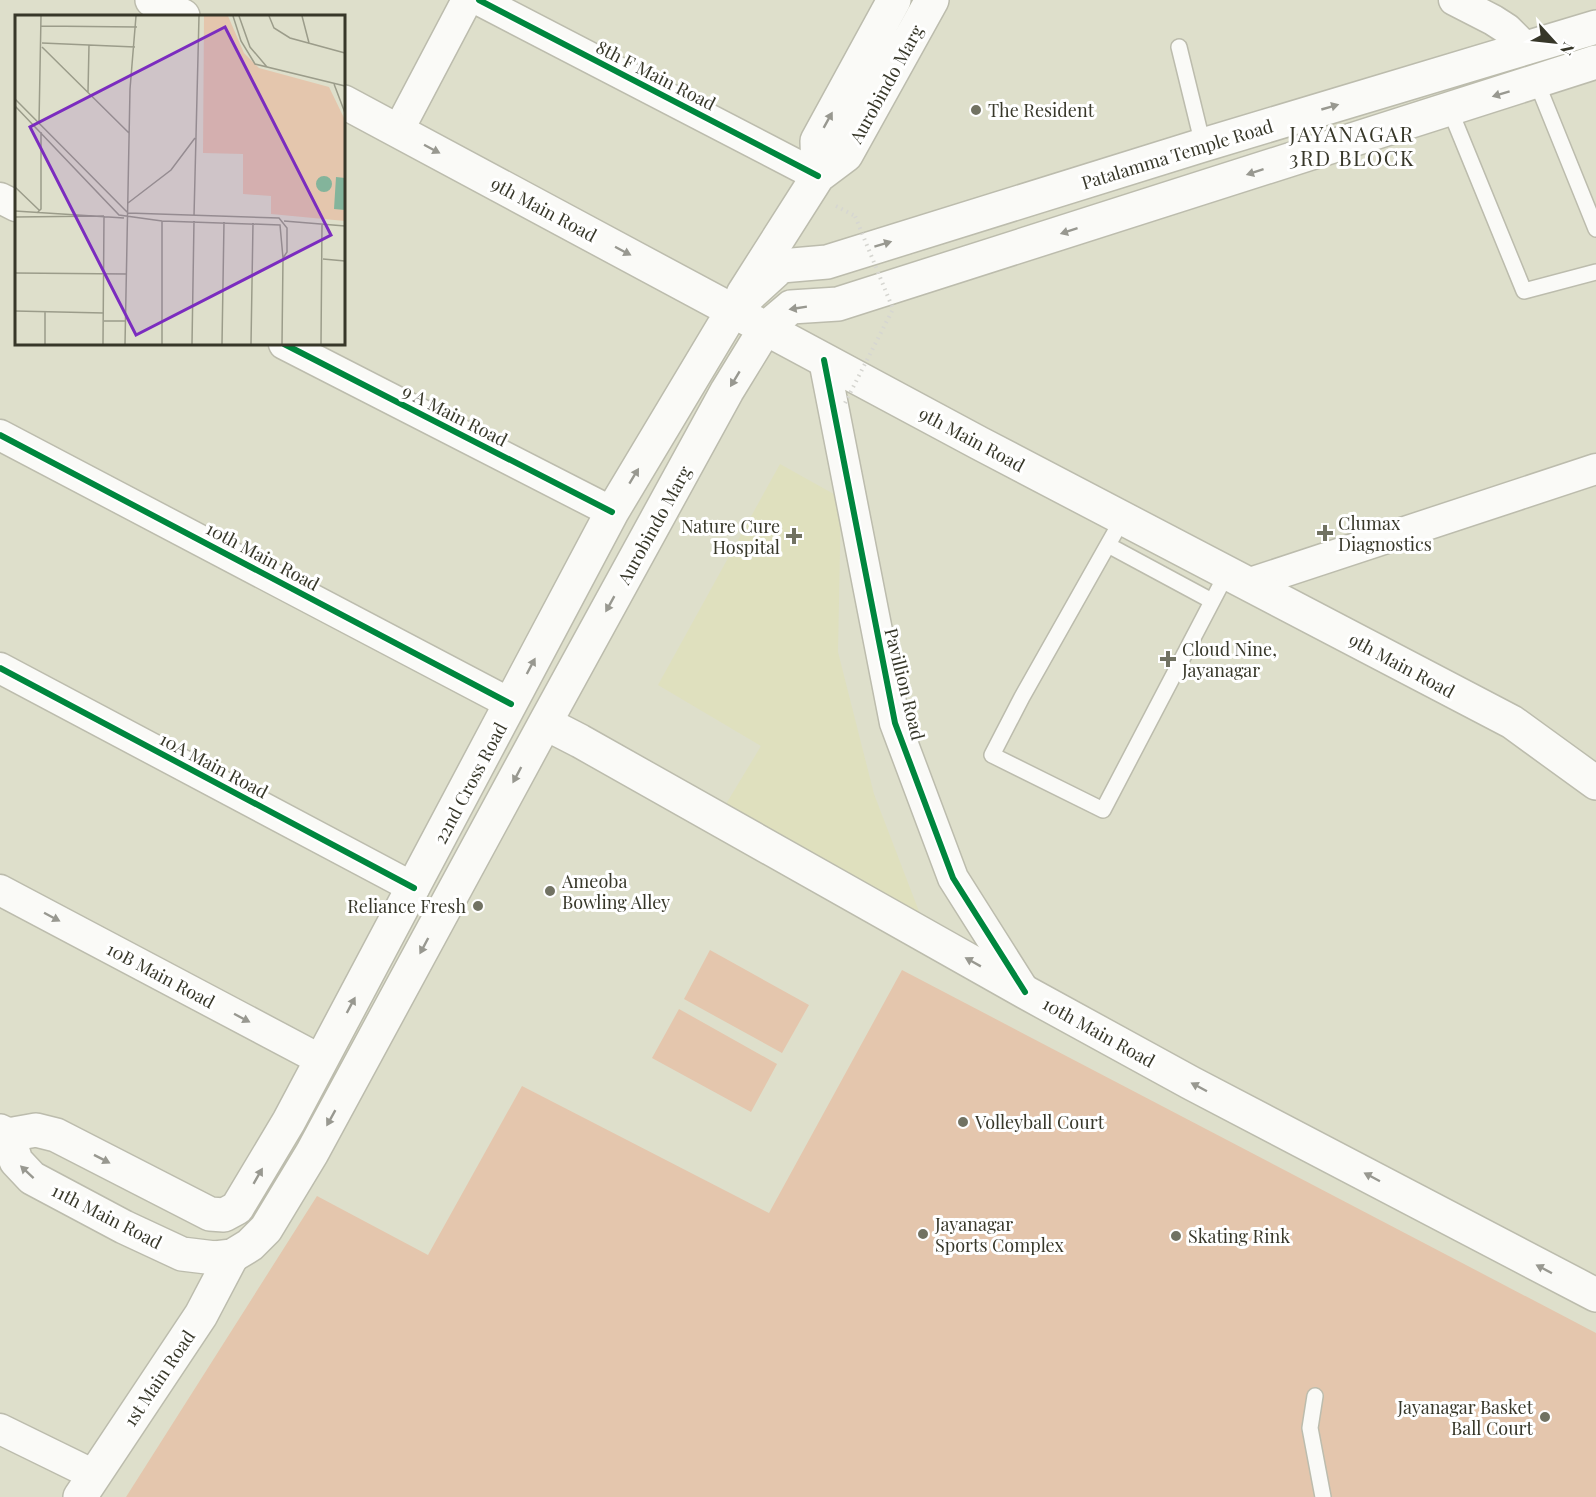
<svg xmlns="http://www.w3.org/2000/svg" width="1596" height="1497" viewBox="0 0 1596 1497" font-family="'Playfair Display',serif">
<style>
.built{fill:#dfe0be}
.green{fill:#e4c6ad}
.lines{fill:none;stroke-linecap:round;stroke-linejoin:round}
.service-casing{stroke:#bcbcad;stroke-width:18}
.minor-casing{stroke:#bcbcad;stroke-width:33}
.tertiary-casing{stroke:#bcbcad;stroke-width:36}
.secondary-casing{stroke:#bcbcad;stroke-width:36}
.path{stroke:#d6d6d1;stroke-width:4;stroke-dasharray:1.5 4.5;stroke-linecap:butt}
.service{stroke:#fafaf7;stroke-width:15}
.minor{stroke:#fafaf7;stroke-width:30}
.tertiary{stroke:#fafaf7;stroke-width:33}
.secondary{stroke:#fafaf7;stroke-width:33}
.path-bridge{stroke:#d6d6d1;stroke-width:4;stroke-dasharray:1.5 4.5;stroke-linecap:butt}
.cycleway-casing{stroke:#fff;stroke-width:10}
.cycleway{stroke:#00873e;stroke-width:6}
.oneway{fill:#989890}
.poi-dot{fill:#717262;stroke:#fff;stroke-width:2}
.labels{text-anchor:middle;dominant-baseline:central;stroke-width:6;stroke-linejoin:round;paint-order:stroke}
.street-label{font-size:18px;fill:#373729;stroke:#fff}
.poi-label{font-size:18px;fill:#373729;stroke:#fff;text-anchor:start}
.quarter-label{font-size:21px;letter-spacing:1.5px;fill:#373729;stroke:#fff}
.inset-road{fill:none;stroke:#9b9c8a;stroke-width:1.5}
.view{fill:#7b2cbf;fill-opacity:0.15;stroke:#7b2cbf;stroke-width:3}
.inset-edge{fill:none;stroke:#373729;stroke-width:3}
</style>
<rect width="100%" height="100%" fill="#dedfcb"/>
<path class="built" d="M 780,464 L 841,498 L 838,652 L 874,794 L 920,914 L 890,899 L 726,804 L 761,746 L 658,685 Z"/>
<path class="green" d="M 710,950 L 809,1005 L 782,1053 L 684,999 Z
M 902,970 L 1596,1333 L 1596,1497 L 126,1497 L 317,1196 L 428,1255 L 522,1086 L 769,1213 Z
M 679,1009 L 777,1064 L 751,1112 L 652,1058 Z"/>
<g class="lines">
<defs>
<path id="service" d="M 1179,47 L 1203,145
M 1537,83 L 1596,229
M 1450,110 L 1524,291 L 1596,272
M 1123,518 L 1022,697 L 992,755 L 1103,810 L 1227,573
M 1108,545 L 1212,601
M 1315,1396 L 1310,1428 L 1323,1497"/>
<path id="minor" d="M 479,0 L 818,176
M 1454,0 L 1493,20 L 1507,29 L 1527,49
M 398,131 L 467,0
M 0,198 L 16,206
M 284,344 L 612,512
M 824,360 L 895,723 L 953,878 L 1025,992
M 0,435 L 511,704
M 1247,584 L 1596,469
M 0,668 L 414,888
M 0,890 L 321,1060
M 0,1429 L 94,1475"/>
<path id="tertiary" d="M 818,176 L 817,141 L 894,0
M 743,294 L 818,176 L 846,155 L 932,0
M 80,1497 L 201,1315 L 232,1256"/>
<path id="secondary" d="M 152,0 L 183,16
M 344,102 L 979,443 L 1512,722 L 1596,783
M 545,723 L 580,741 L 1025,992 L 1191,1083 L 1596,1295
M 0,1131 L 8,1135 L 36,1130 L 56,1135 L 210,1214 L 224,1215 L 237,1208 L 289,1121 L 612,512 L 733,310 L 781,266 L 827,262 L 1203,145 L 1596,27
M 8,1135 L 16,1161 L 32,1178 L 124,1227 L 182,1254 L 215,1258 L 232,1256 L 250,1245 L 266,1229 L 312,1153 L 545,723 L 727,391 L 765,329 L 791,307 L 838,304 L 1596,62"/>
</defs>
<use href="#service" class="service-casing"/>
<use href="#minor" class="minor-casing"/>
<use href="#tertiary" class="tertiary-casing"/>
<use href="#secondary" class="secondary-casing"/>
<path class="path" d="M 836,206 L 855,216"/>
<use href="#service" class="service"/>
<use href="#minor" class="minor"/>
<use href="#tertiary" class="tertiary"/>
<use href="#secondary" class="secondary"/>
<path class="path-bridge" d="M 845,403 L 893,309 L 855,216"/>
<defs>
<path id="cycleway" d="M 479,0 L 818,176
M 284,344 L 612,512
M 824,360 L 895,723 L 953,878 L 1025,992
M 0,435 L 511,704
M 0,668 L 414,888"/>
</defs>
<use href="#cycleway" class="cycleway-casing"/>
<use href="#cycleway" class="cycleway"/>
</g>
<defs><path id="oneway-solid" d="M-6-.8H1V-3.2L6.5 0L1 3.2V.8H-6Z" transform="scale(1.5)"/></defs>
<g class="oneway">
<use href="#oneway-solid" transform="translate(1501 94) rotate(163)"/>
<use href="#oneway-solid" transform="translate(1330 107) rotate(-16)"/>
<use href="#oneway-solid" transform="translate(828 120) rotate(-61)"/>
<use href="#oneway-solid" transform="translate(432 149) rotate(28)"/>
<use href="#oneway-solid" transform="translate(1255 172) rotate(162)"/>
<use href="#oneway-solid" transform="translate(1069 231) rotate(162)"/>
<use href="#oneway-solid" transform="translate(883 244) rotate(-17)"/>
<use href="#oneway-solid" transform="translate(623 251) rotate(28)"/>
<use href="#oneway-solid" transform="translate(798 308) rotate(171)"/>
<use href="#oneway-solid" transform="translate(735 379) rotate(121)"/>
<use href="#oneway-solid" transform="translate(634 476) rotate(-59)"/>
<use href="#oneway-solid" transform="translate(610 604) rotate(119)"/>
<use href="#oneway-solid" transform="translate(531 666) rotate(-62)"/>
<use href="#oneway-solid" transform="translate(517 775) rotate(118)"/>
<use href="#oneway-solid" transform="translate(52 917) rotate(28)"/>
<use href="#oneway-solid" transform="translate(424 946) rotate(118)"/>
<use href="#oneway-solid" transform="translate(973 962) rotate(-151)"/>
<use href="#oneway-solid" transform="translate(351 1005) rotate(-62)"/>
<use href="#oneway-solid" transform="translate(242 1018) rotate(28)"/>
<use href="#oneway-solid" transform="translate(1199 1087) rotate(-152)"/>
<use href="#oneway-solid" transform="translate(331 1118) rotate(119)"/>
<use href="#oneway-solid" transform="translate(102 1159) rotate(27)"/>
<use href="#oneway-solid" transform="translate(27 1172) rotate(-137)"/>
<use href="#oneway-solid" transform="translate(258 1176) rotate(-60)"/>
<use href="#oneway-solid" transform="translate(1372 1177) rotate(-152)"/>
<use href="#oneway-solid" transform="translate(1544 1269) rotate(-152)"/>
</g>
<g class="poi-dot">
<circle cx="976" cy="110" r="6"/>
<path d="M1322 524h6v6h6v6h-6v6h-6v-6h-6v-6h6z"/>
<path d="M791 527h6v6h6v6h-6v6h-6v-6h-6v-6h6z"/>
<path d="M1165 650h6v6h6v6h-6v6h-6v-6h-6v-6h6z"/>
<circle cx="550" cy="891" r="6"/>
<circle cx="478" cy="906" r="6"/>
<circle cx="963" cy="1122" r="6"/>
<circle cx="923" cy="1234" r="6"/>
<circle cx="1176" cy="1236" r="6"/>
<circle cx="1545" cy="1417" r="6"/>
</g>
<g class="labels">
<g class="street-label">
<text transform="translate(656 75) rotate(27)">8th F Main Road</text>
<text transform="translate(886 84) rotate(-61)">Aurobindo Marg</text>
<text transform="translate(1177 154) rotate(-17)">Patalamma Temple Road</text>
<text transform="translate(544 209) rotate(28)">9th Main Road</text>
<text transform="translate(455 415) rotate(27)">9 A Main Road</text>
<text transform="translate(972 439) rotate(28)">9th Main Road</text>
<text transform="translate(654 525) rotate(-61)">Aurobindo Marg</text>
<text transform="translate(263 556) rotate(28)">10th Main Road</text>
<text transform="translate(1402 665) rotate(28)">9th Main Road</text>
<text transform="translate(905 684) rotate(76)">Pavillion Road</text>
<text transform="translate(214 765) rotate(28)">10A Main Road</text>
<text transform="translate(470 783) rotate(-62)">22nd Cross Road</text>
<text transform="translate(161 975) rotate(28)">10B Main Road</text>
<text transform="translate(1099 1032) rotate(29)">10th Main Road</text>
<text transform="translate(107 1216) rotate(27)">11th Main Road</text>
<text transform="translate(159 1378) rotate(-56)">1st Main Road</text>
</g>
<g class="poi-label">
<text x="988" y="110">The Resident</text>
<text x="1338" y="523">Clumax<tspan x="1338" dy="21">Diagnostics</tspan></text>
<text x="780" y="526" text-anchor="end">Nature Cure<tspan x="780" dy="21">Hospital</tspan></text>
<text x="1182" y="649">Cloud Nine,<tspan x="1182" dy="21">Jayanagar</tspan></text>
<text x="562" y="881">Ameoba<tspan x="562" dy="21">Bowling Alley</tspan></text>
<text x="466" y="906" text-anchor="end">Reliance Fresh</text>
<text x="975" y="1122">Volleyball Court</text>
<text x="935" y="1224">Jayanagar<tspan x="935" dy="21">Sports Complex</tspan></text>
<text x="1188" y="1236">Skating Rink</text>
<text x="1533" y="1407" text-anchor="end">Jayanagar Basket<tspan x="1533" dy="21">Ball Court</tspan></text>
</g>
<g class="quarter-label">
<text x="1352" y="133">JAYANAGAR<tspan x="1352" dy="24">3RD BLOCK</tspan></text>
</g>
</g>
<g transform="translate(15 15)">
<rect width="330" height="330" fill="#dedfcb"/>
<path d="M 189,1 L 213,1 L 229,38 L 244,53 L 314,72 L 330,105 L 330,206 L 256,199 L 256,181 L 228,179 L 228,139 L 188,138 Z" fill="#e4c6ad"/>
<path d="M301 169a8 8 0 1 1 16 0a8 8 0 1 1-16 0ZM 321,162 L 330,163 L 330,195 L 319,194 Z" fill="#83b49b"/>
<path class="inset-road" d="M 218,1 L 226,26 L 240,49 L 330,71M 224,1 L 235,32 L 252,52M 254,1 L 259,13 L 275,23 L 330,38M 287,1 L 294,28M 26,11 L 122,12M 27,28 L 120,32M 27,32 L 114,118M 319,69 L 330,98M 73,77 L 74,30M 0,84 L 113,198M 0,91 L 104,200 L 147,206 L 265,210 L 268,243 L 267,329M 24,108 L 26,1M 0,172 L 24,195M 113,188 L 156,155 L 180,123M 0,196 L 109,203M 22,198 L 26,194 L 26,117M 113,198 L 264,203 L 272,213 L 272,237 L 268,243M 179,201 L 184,1M 0,202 L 89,201M 269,206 L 330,211M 308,244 L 330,246M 0,258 L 112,259M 0,296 L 89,298M 30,296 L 30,329M 89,306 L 111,306M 88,329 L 89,201M 110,329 L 115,74 L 121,1M 147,329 L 147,206M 177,329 L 179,206M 207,329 L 209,207M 236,329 L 238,208M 306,329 L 307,209"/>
<path class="view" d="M 210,12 L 316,220 L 121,320 L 15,112 Z"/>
<rect width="330" height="330" class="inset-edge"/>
</g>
<g transform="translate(1554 42) rotate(117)" stroke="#ffffff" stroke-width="4.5" paint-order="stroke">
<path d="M0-4.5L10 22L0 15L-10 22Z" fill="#373729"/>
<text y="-9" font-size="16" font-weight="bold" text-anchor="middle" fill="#373729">N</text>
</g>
</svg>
